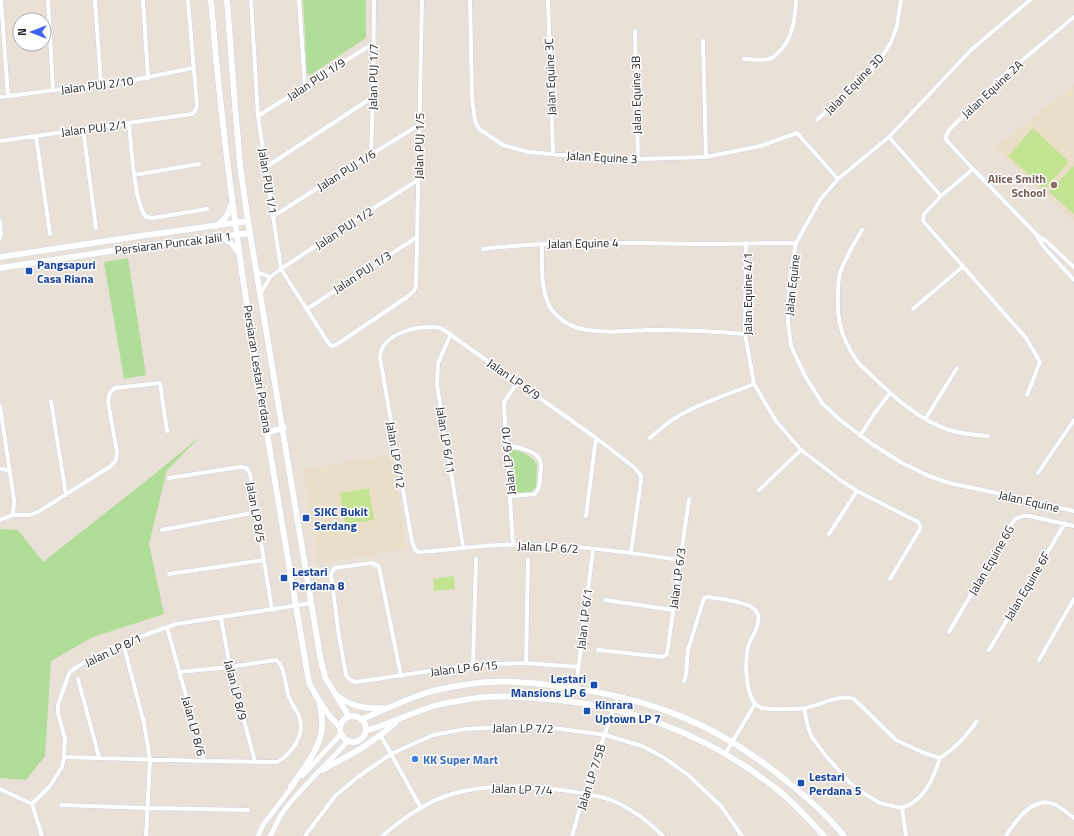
<svg xmlns="http://www.w3.org/2000/svg" width="1074" height="836" viewBox="0 0 1074 836" font-family="'Titillium Web',sans-serif">
<style>
.education{fill:#eadec8}
.green{fill:#b0dd97}
.pitch{fill:#c3e493}
.lines{fill:none;stroke-linecap:round;stroke-linejoin:round}
.minor-casing{stroke:#ced2df;stroke-width:5}
.tertiary-casing{stroke:#ced2df;stroke-width:6}
.secondary-casing{stroke:#ced2df;stroke-width:7}
.minor{stroke:#fff;stroke-width:4}
.tertiary{stroke:#fff;stroke-width:5}
.secondary{stroke:#fff;stroke-width:6}
.education-dot{fill:#8d6e63;stroke:#fff;stroke-width:1.5}
.transit-dot{fill:#1a4fb4;stroke:#fff;stroke-width:1.5}
.shop-dot{fill:#3f7fe0;stroke:#fff;stroke-width:1.5}
.labels{text-anchor:middle;dominant-baseline:central;stroke-width:3;stroke-linejoin:round;paint-order:stroke}
.street-label{font-size:12px;fill:#272727;stroke:#fff}
.education-label{font-size:12px;font-weight:bold;fill:#785e54;stroke:#fff;text-anchor:end}
.transit-label{font-size:12px;font-weight:bold;fill:#164399;stroke:#fff;text-anchor:start}
.shop-label{font-size:12px;font-weight:bold;fill:#366cbe;stroke:#fff;text-anchor:start}
</style>
<rect width="100%" height="100%" fill="#e9e1d8"/>
<path class="education" d="M 1074,85 L 1074,222 L 995,148 Z
M 392,455 L 407,549 L 318,564 L 303,469 Z"/>
<path class="green" d="M 303,0 L 366,0 L 366,38 L 310,75 L 307,73 Z
M 128,258 L 146,375 L 124,379 L 104,262 Z
M 201,436 L 167,470 L 149,544 L 164,614 L 93,637 L 51,661 L 45,756 L 26,780 L 0,778 L 0,529 L 18,530 L 43,562 L 151,477 Z
M 508,449 C 522,451 528,453 537,464 L 536,487 L 531,492 L 513,493 Z"/>
<path class="pitch" d="M 1033,128 L 1069,162 L 1045,189 L 1008,156 Z
M 1073,166 L 1074,167 L 1074,214 L 1049,192 Z
M 369,488 L 374,520 L 345,524 L 340,493 Z
M 454,576 L 455,589 L 434,591 L 433,579 Z"/>
<g class="lines">
<defs>
<path id="minor" d="M 1,0 L 8,96
M 48,0 L 53,91
M 95,0 L 101,84
M 143,0 L 148,78
M 251,0 L 258,116 L 281,269 L 329,344 L 332,346 L 336,345 L 407,297 L 414,291 L 416,286 L 422,0
M 299,0 L 305,86
M 470,0 L 472,98 L 475,121 L 479,129 L 503,145 L 528,152 L 586,157 L 638,159 L 706,157 L 760,146 L 797,133 L 838,179
M 548,0 L 553,154
M 1030,0 L 971,50 L 889,137 L 838,179 L 820,200 L 796,243 L 791,271 L 788,301 L 788,322 L 791,346 L 805,376 L 822,403 L 840,420 L 872,444 L 902,463 L 929,476 L 949,483 L 1025,499 L 1074,511
M 1074,17 L 1002,77 L 950,129 L 946,136 L 946,139 L 949,143 L 973,169 L 1037,235 L 1046,241 L 1074,267
M 635,31 L 638,159
M 703,41 L 706,157
M 744,59 C 752,59 761,61 769,59 C 773,58 776,55 779,52 C 793,38 795,19 796,0
M 0,97 L 134,80 L 193,68
M 258,116 L 374,43
M 817,120 L 880,60 L 891,42 L 897,26 L 901,0
M 129,123 C 131,144 134,203 146,217 L 153,218 L 207,209
M 83,129 L 96,228
M 36,136 L 50,234
M 889,137 L 941,196
M 0,141 L 192,114 L 195,111 L 197,106 L 188,0
M 371,154 L 373,97 L 374,0
M 266,167 L 373,97
M 973,169 L 941,196 L 924,214 L 923,221 L 1026,338 L 1040,362 L 1027,395
M 134,175 L 199,164
M 274,216 L 336,176 L 419,125
M 0,221 L 1,234 L 0,238
M 862,230 C 854,244 845,258 840,273 C 838,280 838,288 838,295 C 837,321 841,336 855,358 C 858,364 865,369 870,374 C 892,395 918,420 949,430 C 962,434 975,435 988,436
M 1037,236 L 1043,246 L 1074,280
M 746,243 L 745,334 L 754,384 L 776,421 L 801,450 L 843,482 L 857,491 L 918,522 L 920,525 L 920,529 L 890,579
M 542,244 C 542,264 540,288 550,307 C 556,317 567,325 578,328 C 600,334 626,331 648,330 C 681,330 712,331 745,334
M 483,249 C 556,240 629,243 702,244 C 733,244 765,243 796,243
M 257,272 L 270,277
M 261,293 L 270,277 L 281,269 L 344,227 L 418,180
M 307,309 L 417,237
M 913,309 L 962,267
M 451,334 L 438,363 L 437,385 L 463,547
M 51,401 L 66,495
M 0,406 L 14,500 L 13,515
M 926,418 L 957,368
M 860,436 L 874,414 L 890,393
M 650,438 C 660,429 670,420 682,414 C 705,401 730,394 754,384
M 506,445 C 515,447 536,450 540,460 C 542,465 541,471 540,476 C 540,483 540,488 535,494 L 511,496
M 0,469 L 9,470
M 1038,473 L 1074,420
M 169,478 L 240,467 L 247,468 L 250,474 L 272,610
M 759,490 L 801,450
M 586,516 L 596,438
M 0,520 L 13,515 L 30,515 L 38,512 L 111,466 L 116,460 L 117,452 L 108,402 C 109,396 109,392 115,388 L 160,383 L 167,431
M 162,530 L 257,512
M 829,534 L 857,491
M 513,545 L 504,407 L 504,402 L 518,382
M 631,552 L 641,481 L 641,476 L 635,468 L 596,438 L 441,328 C 421,324 381,332 380,358 L 412,542 L 416,551 L 420,552 C 447,550 474,546 501,545 C 561,543 621,551 680,560
M 169,574 L 264,560
M 605,600 L 673,610
M 221,618 L 230,667 L 255,762
M 949,632 L 1015,519 L 1023,516 L 1029,516 L 1074,526
M 123,643 L 144,723 L 150,759 L 146,836
M 598,650 L 663,657 L 667,654 L 689,499
M 989,650 L 1065,523
M 1039,660 L 1074,599
M 526,663 L 528,560
M 473,665 L 476,559
M 179,672 L 230,667 L 276,660 C 285,667 285,683 288,694 C 290,702 296,709 299,716 C 306,734 292,754 277,762 L 204,761
M 401,676 L 379,567 L 377,565 L 371,563 L 334,568 L 331,575 L 339,636 L 346,675 L 350,680 L 356,682 L 471,665 L 526,663 L 578,667
M 78,679 L 99,757
M 684,681 L 686,674 L 688,650 L 704,598 L 709,597 C 720,599 744,601 753,608 C 757,611 759,616 758,621 C 758,631 750,638 748,647 C 745,662 744,702 762,708 C 768,710 798,709 805,708 C 821,705 837,694 854,699 L 896,740 L 924,753 L 940,758
M 576,688 L 593,550
M 804,708 L 807,723 L 811,736 L 826,756 L 850,783 L 865,794 L 880,803 L 902,808 L 906,836
M 381,736 L 421,808
M 725,754 L 755,704
M 64,757 L 204,761 L 167,627
M 0,789 L 32,804 L 50,786 L 62,767 L 64,757 L 65,739 L 58,713 L 58,705 L 67,679 L 70,672 L 77,667 L 99,654 L 123,643 L 176,624 L 312,603
M 32,804 L 42,836
M 61,805 L 147,808 L 248,810
M 902,808 C 925,800 933,779 940,758 C 956,748 966,736 977,721
M 305,836 L 335,796 L 359,776 L 391,754 L 433,735 L 466,729 L 528,726 L 561,729 L 605,735 L 642,746 L 663,757 L 688,775 L 721,806 L 742,836
M 382,836 C 401,820 427,801 452,794 C 490,783 530,786 569,791 C 586,794 604,796 620,804 C 636,812 650,823 663,836
M 572,836 L 584,794 L 618,696
M 1006,836 C 1016,820 1034,794 1056,805 C 1062,808 1068,814 1074,818"/>
<path id="tertiary" d="M 302,776 L 341,734
M 258,836 L 263,825 L 294,784
M 270,836 C 275,827 279,817 285,809 C 304,785 327,764 348,741"/>
<path id="secondary" d="M 211,0 C 229,229 271,456 309,683 C 318,699 326,714 340,727
M 227,0 L 235,105 L 240,165 L 248,221 L 320,656 L 325,677 L 349,717
M 216,226 C 224,220 229,215 231,205
M 222,237 L 231,243 L 238,252
M 0,257 L 140,236 L 248,221
M 0,268 L 137,247 L 250,233
M 268,432 L 284,428
M 338,696 C 352,707 366,709 383,708
M340 729a13 13 0 1 1 26 0a13 13 0 1 1-26 0Z
M 362,719 C 384,710 406,699 429,692 C 444,688 462,685 477,683 C 504,680 529,682 556,686 C 651,697 721,725 794,787 C 812,802 830,818 844,836
M 366,731 C 388,724 409,714 431,707 C 442,703 453,702 464,700 C 491,695 519,696 546,699 C 629,705 708,735 774,787 C 793,801 808,819 824,836
M 322,770 C 348,756 373,743 395,723
M 291,787 C 303,769 319,751 322,729 C 323,721 321,712 320,704"/>
</defs>
<use href="#minor" class="minor-casing"/>
<use href="#tertiary" class="tertiary-casing"/>
<use href="#secondary" class="secondary-casing"/>
<use href="#minor" class="minor"/>
<use href="#tertiary" class="tertiary"/>
<use href="#secondary" class="secondary"/>
</g>
<circle class="education-dot" cx="1054" cy="185" r="4"/>
<g class="transit-dot">
<rect x="25" y="267" width="8" height="8" rx="2"/>
<rect x="302" y="514" width="8" height="8" rx="2"/>
<rect x="280" y="574" width="8" height="8" rx="2"/>
<rect x="590" y="681" width="8" height="8" rx="2"/>
<rect x="583" y="707" width="8" height="8" rx="2"/>
<rect x="797" y="779" width="8" height="8" rx="2"/>
</g>
<circle class="shop-dot" cx="415" cy="759" r="4"/>
<g class="labels">
<g class="street-label">
<text transform="translate(373 77) rotate(-89)">Jalan PUJ 1/7</text>
<text transform="translate(550 77) rotate(-92)">Jalan Equine 3C</text>
<text transform="translate(316 79) rotate(-33)">Jalan PUJ 1/9</text>
<text transform="translate(854 84) rotate(-46)">Jalan Equine 3D</text>
<text transform="translate(97 85) rotate(-7)">Jalan PUJ 2/10</text>
<text transform="translate(992 89) rotate(-43)">Jalan Equine 2A</text>
<text transform="translate(636 95) rotate(-91)">Jalan Equine 3B</text>
<text transform="translate(94 128) rotate(-7)">Jalan PUJ 2/1</text>
<text transform="translate(419 146) rotate(-89)">Jalan PUJ 1/5</text>
<text transform="translate(602 157) rotate(3)">Jalan Equine 3</text>
<text transform="translate(346 170) rotate(-32)">Jalan PUJ 1/6</text>
<text transform="translate(268 181) rotate(81)">Jalan PUJ 1/1</text>
<text transform="translate(344 228) rotate(-33)">Jalan PUJ 1/2</text>
<text transform="translate(173 243) rotate(-7)">Persiaran Puncak Jalil 1</text>
<text transform="translate(583 243) rotate(-1)">Jalan Equine 4</text>
<text transform="translate(362 272) rotate(-33)">Jalan PUJ 1/3</text>
<text transform="translate(792 285) rotate(-84)">Jalan Equine</text>
<text transform="translate(747 294) rotate(-90)">Jalan Equine 4/1</text>
<text transform="translate(258 369) rotate(81)">Persiaran Lestari Perdana</text>
<text transform="translate(514 379) rotate(35)">Jalan LP 6/9</text>
<text transform="translate(446 440) rotate(81)">Jalan LP 6/11</text>
<text transform="translate(396 455) rotate(81)">Jalan LP 6/12</text>
<text transform="translate(508 461) rotate(-95)">Jalan LP 6/10</text>
<text transform="translate(1029 501) rotate(13)">Jalan Equine</text>
<text transform="translate(256 512) rotate(80)">Jalan LP 8/5</text>
<text transform="translate(548 547) rotate(3)">Jalan LP 6/2</text>
<text transform="translate(991 560) rotate(-60)">Jalan Equine 6G</text>
<text transform="translate(677 578) rotate(-82)">Jalan LP 6/3</text>
<text transform="translate(1027 586) rotate(-59)">Jalan Equine 6F</text>
<text transform="translate(584 619) rotate(-83)">Jalan LP 6/1</text>
<text transform="translate(113 650) rotate(-25)">Jalan LP 8/1</text>
<text transform="translate(464 668) rotate(-6)">Jalan LP 6/15</text>
<text transform="translate(236 690) rotate(76)">Jalan LP 8/9</text>
<text transform="translate(194 726) rotate(75)">Jalan LP 8/6</text>
<text transform="translate(523 728) rotate(1)">Jalan LP 7/2</text>
<text transform="translate(591 777) rotate(-72)">Jalan LP 7/5B</text>
<text transform="translate(522 789) rotate(2)">Jalan LP 7/4</text>
</g>
<g class="education-label">
<text x="1046" y="178">Alice Smith<tspan x="1046" dy="14">School</tspan></text>
</g>
<g class="transit-label">
<text x="37" y="264">Pangsapuri<tspan x="37" dy="14">Casa Riana</tspan></text>
<text x="314" y="511">SJKC Bukit<tspan x="314" dy="14">Serdang</tspan></text>
<text x="292" y="571">Lestari<tspan x="292" dy="14">Perdana 8</tspan></text>
<text x="586" y="678" text-anchor="end">Lestari<tspan x="586" dy="14">Mansions LP 6</tspan></text>
<text x="595" y="704">Kinrara<tspan x="595" dy="14">Uptown LP 7</tspan></text>
<text x="809" y="776">Lestari<tspan x="809" dy="14">Perdana 5</tspan></text>
</g>
<g class="shop-label">
<text x="423" y="759">KK Super Mart</text>
</g>
</g>
<g transform="translate(32 32) rotate(270)"><circle r="19" fill="#ffffff" stroke="#a9a9a9"/>
<path d="M0-3L7 15L0 10L-7 15Z" fill="#3f63f0"/>
<text y="-6" font-size="11" font-weight="bold" text-anchor="middle" fill="#272727">N</text>
</g>
</svg>
